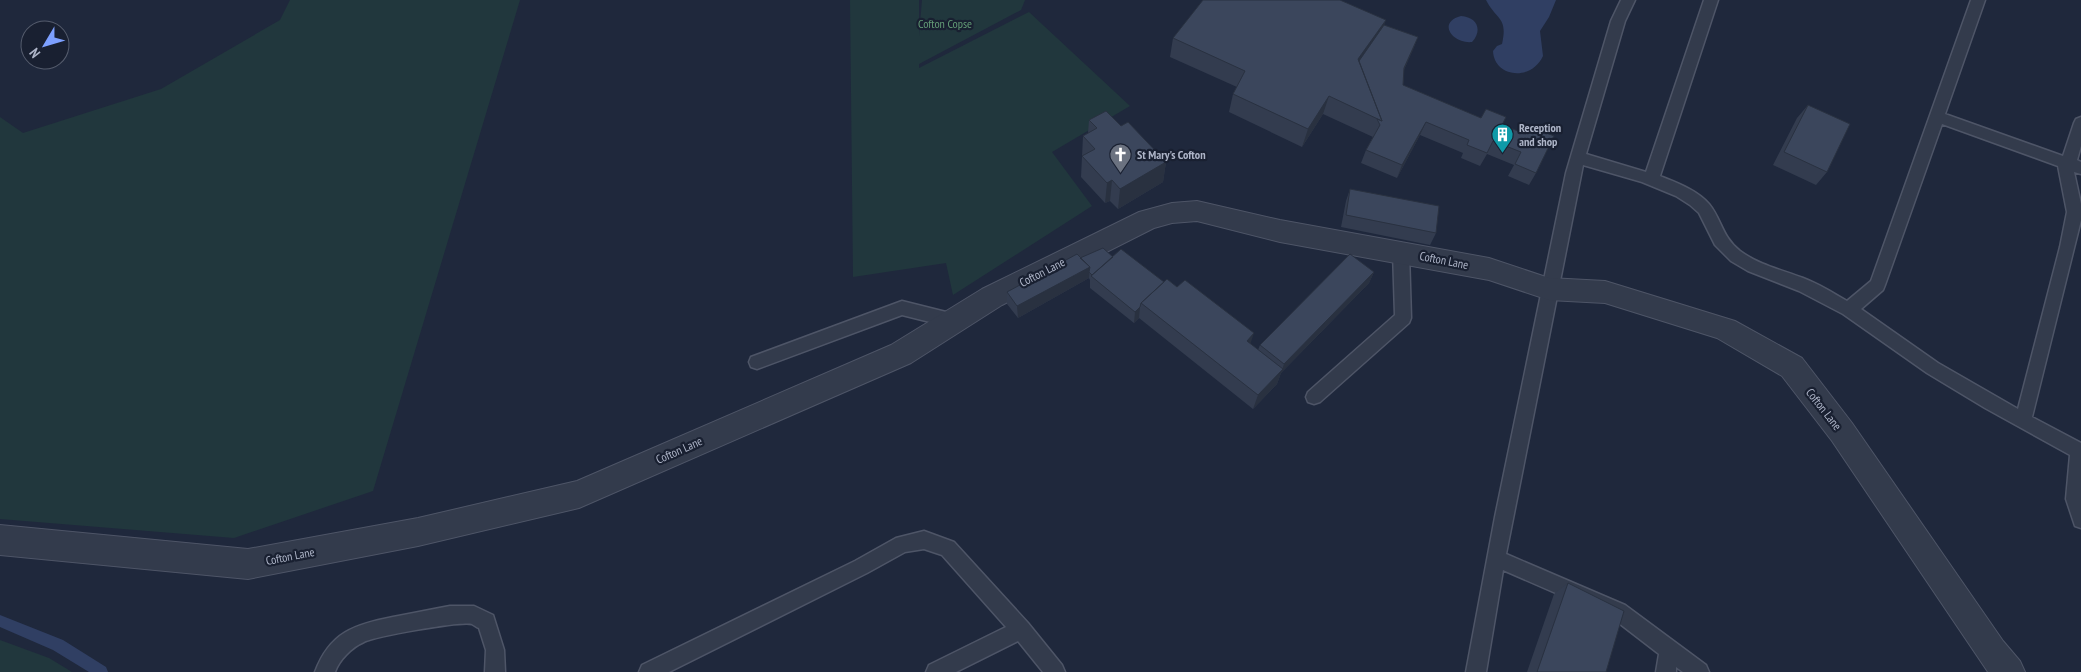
<svg xmlns="http://www.w3.org/2000/svg" width="2081" height="672" viewBox="0 0 2081 672" font-family="'PT Sans Narrow',sans-serif">
<style>
.green{fill:#21373d}
.water{fill:#303f63}
.lines{fill:none;stroke-linecap:round;stroke-linejoin:round}
.stream{fill:#303f63;fill-rule:evenodd}
.service-casing{stroke:#4e5567;stroke-width:3}
.minor-casing{stroke:#4e5567;stroke-width:2}
.service{fill:#333b4c;fill-rule:evenodd}
.minor{fill:#333b4c;fill-rule:evenodd}
.wall{fill:#333c4f}
.shaded-wall{fill:#293140}
.building{fill:#3b465c;stroke:#293140}
.labels{text-anchor:middle;dominant-baseline:central;stroke-width:4.5;stroke-linejoin:round;paint-order:stroke}
.park-label{font-size:12px;fill:#639c76;stroke:#192031}
.poi-label{font-size:12px;font-weight:bold;fill:#aeb5c8;stroke:#192031;text-anchor:start}
.street-label{font-size:12px;fill:#aeb5c8;stroke:#192031}
</style>
<rect width="100%" height="100%" fill="#1f283c"/>
<path class="green" d="M 290,0 L 520,0 L 373,491 L 234,538 L 0,519 L 0,117 L 23,133 L 161,89 L 280,20 Z
M 850,0 L 919,0 L 919,36 L 922,0 L 1025,0 L 1021,10 L 919,64 L 919,68 L 1029,12 L 1130,106 L 1052,152 L 1092,206 L 953,295 L 946,263 L 853,277 Z
M 0,640 L 49,658 L 72,672 L 0,672 Z"/>
<path class="water" d="M 1486,0 L 1556,0 L 1549,17 L 1540,31 L 1543,56 C 1531,82 1494,77 1493,51 L 1497,46 L 1502,44 C 1508,17 1497,21 1486,0 Z
M 1461,16 C 1477,17 1483,30 1472,42 C 1452,44 1437,22 1461,16 Z"/>
<g class="lines">
<path class="stream" d="M 0,615 L 63,640 L 106,667 L 108,672 L 89,672 L 53,650 L 0,627 Z"/>
<defs>
<path id="service" d="M 1621,0 L 1635,0 L 1625,21 L 1586,154 L 1646,172 L 1704,0 L 1718,0 L 1660,176 C 1677,183 1697,190 1709,204 C 1722,220 1722,237 1740,251 C 1759,265 1782,270 1803,278 C 1819,284 1833,293 1847,301 L 1871,281 L 1971,0 L 1985,0 L 1945,114 L 2063,156 L 2074,123 L 2076,119 L 2081,117 L 2081,146 L 2077,160 L 2081,162 L 2081,174 L 2074,172 L 2081,204 L 2081,220 L 2032,417 L 2081,443 L 2081,528 L 2075,526 L 2066,499 L 2070,455 L 1985,408 L 1927,373 L 1843,314 L 1799,291 L 1748,271 L 1731,261 L 1715,245 L 1699,213 L 1690,205 L 1676,196 L 1642,182 L 1583,165 L 1506,554 L 1625,605 L 1706,665 L 1709,672 L 1683,672 L 1676,667 L 1676,672 L 1656,672 L 1659,654 L 1611,617 L 1503,570 L 1486,672 L 1466,672 L 1495,517 L 1566,173 L 1611,21 ZM 1942,124 L 2058,166 L 2067,212 L 2060,247 L 2018,409 L 1938,363 L 1861,309 L 1883,290 L 1885,285 Z
M 1401,246 L 1407,247 L 1409,252 L 1411,318 L 1409,323 L 1320,402 L 1314,404 L 1308,402 L 1306,397 L 1308,392 L 1395,315 L 1393,252 L 1395,247 Z
M 902,301 L 954,314 L 960,316 L 962,321 L 960,326 L 954,328 L 902,315 L 757,369 L 751,367 L 749,362 L 751,357 Z
M 924,531 L 954,542 L 1028,623 L 1062,665 L 1065,672 L 1043,672 L 1018,641 L 956,672 L 926,672 L 929,665 L 1006,627 L 942,555 L 924,549 L 905,552 L 867,573 L 669,672 L 639,672 L 642,665 L 855,561 L 896,538 Z
M 450,606 L 474,606 L 493,615 L 504,650 L 505,672 L 485,672 L 486,650 L 479,628 C 478,628 472,624 472,624 C 460,621 377,636 364,642 C 352,647 339,660 335,672 L 315,672 C 330,632 354,625 393,617 C 412,613 431,610 450,606 Z"/>
<path id="minor" d="M 1197,201 L 1280,220 L 1489,258 L 1549,278 L 1605,281 L 1735,321 L 1802,358 L 1852,423 L 2003,641 L 2020,661 L 2025,672 L 1988,672 L 1832,441 L 1782,376 L 1717,338 L 1605,303 L 1549,300 L 1489,280 L 1280,242 L 1197,221 L 1172,223 L 1154,228 L 1002,305 L 911,363 L 579,508 L 418,546 L 248,579 L 0,555 L 0,525 L 248,549 L 418,518 L 577,481 L 891,345 L 982,289 L 1139,212 L 1172,203 Z"/>
</defs>
<use href="#service" class="service-casing"/>
<use href="#minor" class="minor-casing"/>
<use href="#service" class="service"/>
<use href="#minor" class="minor"/>
</g>
<path class="wall" d="M 1384,25 L 1418,37 L 1404,70 L 1403,85 L 1481,118 L 1526,134 L 1530,126 L 1536,173 L 1529,185 L 1508,176 L 1514,165 L 1487,154 L 1480,166 L 1461,158 L 1463,153 L 1420,135 L 1397,178 L 1361,163 L 1366,150 L 1373,137 L 1323,114 L 1302,147 L 1229,112 L 1233,94 L 1237,87 L 1170,57 L 1173,38 Z
M 1808,105 L 1827,172 L 1816,185 L 1773,165 L 1797,118 Z
M 1089,120 L 1121,126 L 1166,162 L 1163,182 L 1118,209 L 1110,201 L 1105,203 L 1081,177 L 1083,136 L 1088,133 Z
M 1350,189 L 1436,233 L 1430,245 L 1341,227 L 1346,201 Z
M 1113,257 L 1164,282 L 1258,350 L 1260,345 L 1374,272 L 1369,283 L 1281,373 L 1277,384 L 1253,409 L 1139,318 L 1134,323 L 1090,288 L 1090,280 L 1089,278 L 1018,318 L 1007,304 L 1007,292 L 1080,258 Z
M 1568,583 L 1606,672 L 1527,672 L 1554,594 Z"/>
<path class="shaded-wall" d="M 1386,20 L 1380,38 L 1358,69 L 1358,59 Z
M 1418,37 L 1413,50 L 1399,81 L 1404,68 Z
M 1329,96 L 1323,114 L 1302,147 L 1308,129 Z
M 1426,122 L 1420,135 L 1397,178 L 1402,165 Z
M 1166,162 L 1163,182 L 1118,209 L 1120,189 Z
M 1112,180 L 1110,201 L 1105,203 L 1107,183 Z
M 1090,267 L 1089,278 L 1018,318 L 1017,306 Z
M 1374,272 L 1369,283 L 1281,373 L 1277,384 L 1253,409 L 1258,395 L 1282,370 L 1284,364 Z
M 1140,307 L 1139,318 L 1134,323 L 1135,312 Z
M 1254,333 L 1249,348 L 1247,341 Z"/>
<path class="building" d="M 1203,0 L 1340,0 L 1386,20 L 1358,59 L 1382,121 L 1329,96 L 1308,129 L 1233,94 L 1245,71 L 1173,38 Z
M 1384,25 L 1418,37 L 1404,68 L 1403,85 L 1481,118 L 1486,109 L 1506,117 L 1502,125 L 1526,134 L 1530,126 L 1554,136 L 1536,173 L 1515,164 L 1521,152 L 1493,141 L 1487,153 L 1467,145 L 1469,140 L 1426,122 L 1402,165 L 1366,150 L 1380,125 L 1377,119 L 1382,121 L 1359,61 Z
M 1808,105 L 1850,124 L 1827,172 L 1784,152 Z
M 1106,111 L 1121,126 L 1128,122 L 1166,162 L 1120,189 L 1112,180 L 1107,183 L 1082,156 L 1095,149 L 1083,136 L 1097,128 L 1089,120 Z
M 1350,189 L 1439,206 L 1436,233 L 1346,215 Z
M 1103,248 L 1113,257 L 1092,275 L 1089,272 L 1090,267 L 1080,258 Z
M 1121,249 L 1164,282 L 1141,303 L 1140,307 L 1135,312 L 1091,276 Z
M 1077,254 L 1090,267 L 1017,306 L 1007,292 Z
M 1350,254 L 1374,272 L 1284,364 L 1260,345 Z
M 1167,279 L 1177,287 L 1185,280 L 1254,333 L 1247,341 L 1283,369 L 1258,395 L 1141,303 Z
M 1568,583 L 1624,611 L 1606,672 L 1537,672 Z"/>
<defs>
<symbol id="building-pin" viewBox="-11 -11 22 30"><path d="M0 17L-7.5 6A9.5 9.5 0 1 1 7.5 6Z" fill="#0f9aa8" stroke="#192031"/><path d="M-4-6H4V6H1V3H-1V6H-4ZM-2.5-4.3h1.7v1.8h-1.7ZM.8-4.3h1.7v1.8H.8ZM-2.5-1h1.7V.8h-1.7ZM.8-1h1.7V.8H.8Z" fill="#fff"/></symbol>
<symbol id="church-pin" viewBox="-11 -11 22 30"><path d="M0 17L-7.5 6A9.5 9.5 0 1 1 7.5 6Z" fill="#6b7280" stroke="#192031"/><path d="M-1.2-6h2.4v3.5h3.3v2.4h-3.3V6h-2.4V-.1h-3.3v-2.4h3.3Z" fill="#fff"/></symbol>
</defs>
<g fill-rule="evenodd">
<use href="#building-pin" x="1490" y="122" width="25" height="34"/>
<use href="#church-pin" x="1108" y="142" width="25" height="34"/>
</g>
<g class="labels">
<g class="park-label">
<text x="945" y="23">Cofton Copse</text>
</g>
<g class="poi-label">
<text x="1519" y="127">Reception<tspan x="1519" dy="14">and shop</tspan></text>
<text x="1137" y="154">St Mary's Cofton</text>
</g>
<g class="street-label">
<text transform="translate(1444 260) rotate(11)">Cofton Lane</text>
<text transform="translate(1042 272) rotate(-27)">Cofton Lane</text>
<text transform="translate(1824 409) rotate(52)">Cofton Lane</text>
<text transform="translate(679 450) rotate(-24)">Cofton Lane</text>
<text transform="translate(290 556) rotate(-11)">Cofton Lane</text>
</g>
</g>
<g transform="translate(45 45) rotate(232)"><circle r="24" fill="#192031" stroke="#555c6d"/>
<path d="M0-4L9 19L0 12L-9 19Z" fill="#7da0ff"/>
<text y="-8" font-size="14" font-weight="bold" text-anchor="middle" fill="#aeb5c8">N</text>
</g>
</svg>
